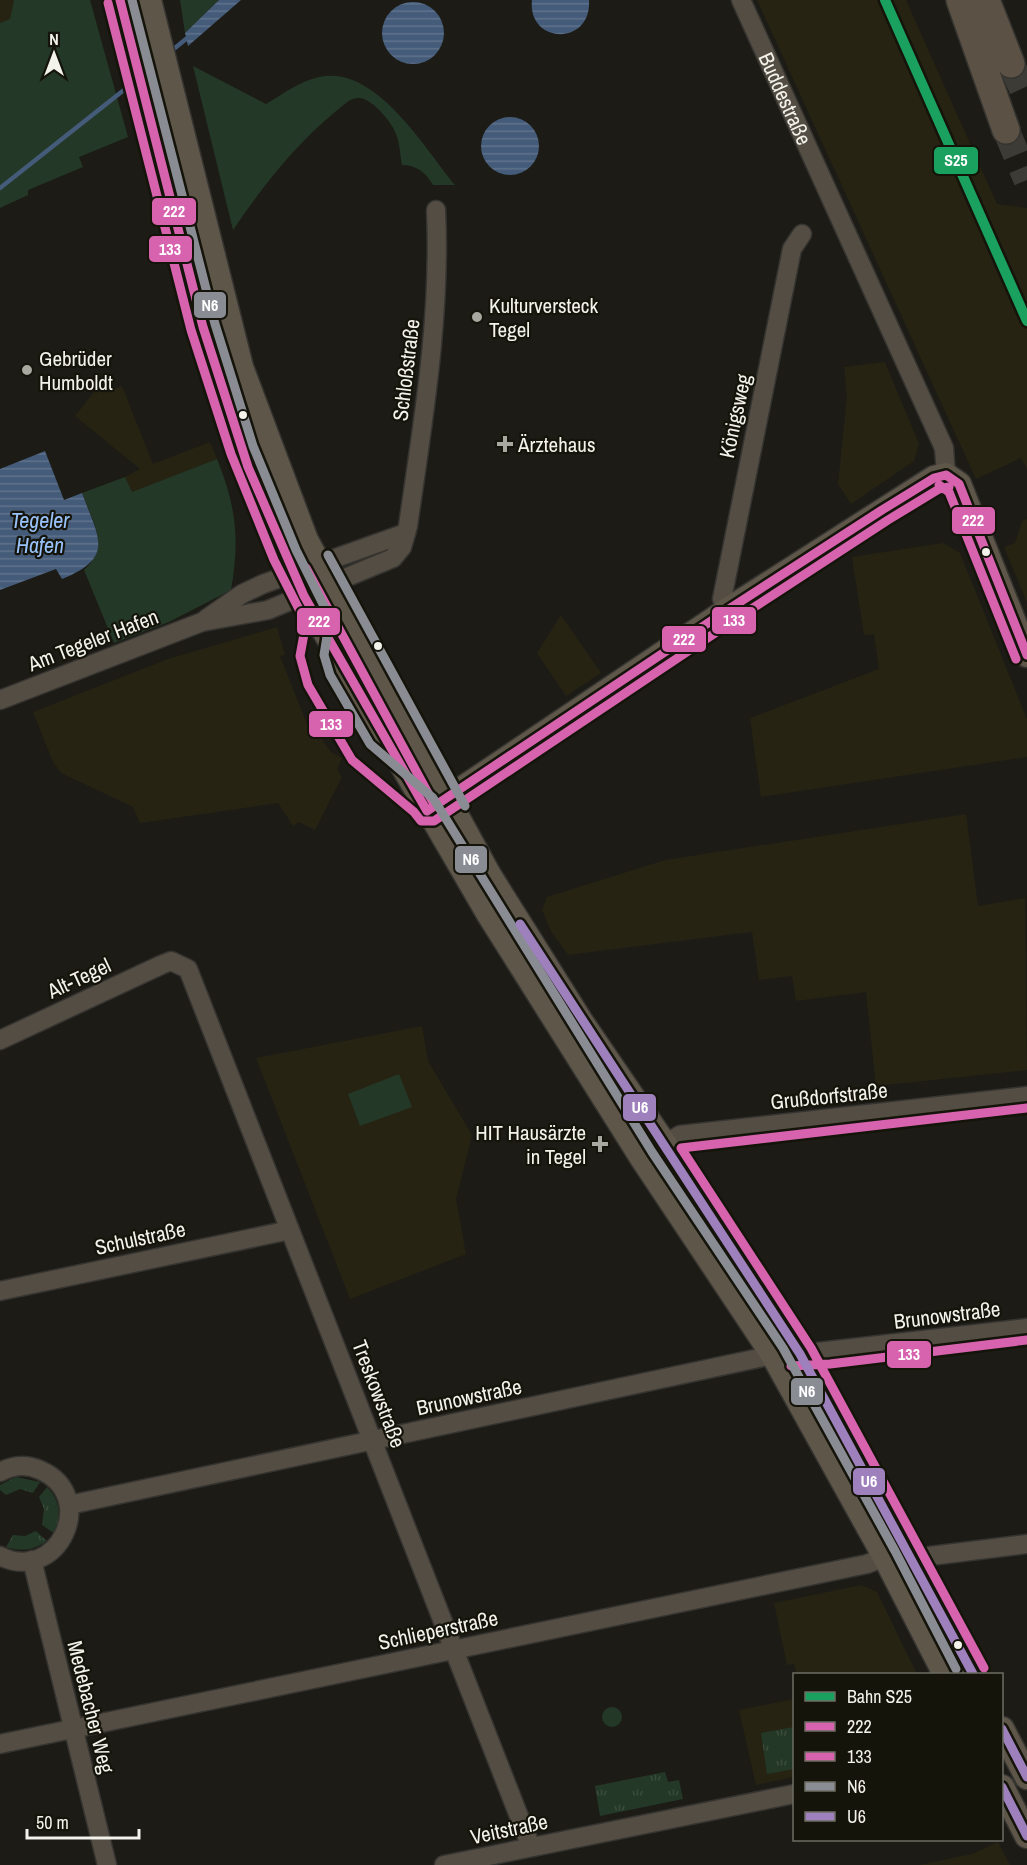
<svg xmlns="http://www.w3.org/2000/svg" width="1027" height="1865" viewBox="0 0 1027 1865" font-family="'Archivo Narrow',sans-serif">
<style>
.built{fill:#262313}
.grass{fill:url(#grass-tufts)}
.green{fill:#243827}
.water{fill:url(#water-rules)}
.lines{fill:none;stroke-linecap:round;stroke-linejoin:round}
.stream{stroke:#445b79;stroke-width:4.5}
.highway-tunnel{stroke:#3c3b36;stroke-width:27;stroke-dasharray:27 14;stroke-linecap:butt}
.minor-casing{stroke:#353430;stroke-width:21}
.major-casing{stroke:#353430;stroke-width:27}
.highway-casing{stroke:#353430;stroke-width:30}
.minor{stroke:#544d43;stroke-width:18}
.major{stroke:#5e5649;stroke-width:24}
.highway{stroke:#5b5245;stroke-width:27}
.bus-1-casing{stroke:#15140a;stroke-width:14}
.bus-2-casing{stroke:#15140a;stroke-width:14}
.bus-3-casing{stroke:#15140a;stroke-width:14}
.bus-4-casing{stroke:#15140a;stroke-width:14}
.bus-1{stroke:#d763ae;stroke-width:9}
.bus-2{stroke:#d763ae;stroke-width:9}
.bus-3{stroke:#8a8c93;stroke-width:9}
.bus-4{stroke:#9e80bc;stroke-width:9}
.rail-1-casing{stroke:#15140a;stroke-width:15}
.rail-1{stroke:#1aa15f;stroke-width:10}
.poi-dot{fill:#a8a7a0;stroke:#15140a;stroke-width:2}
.bus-dot{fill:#f3f2eb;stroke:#15140a;stroke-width:2}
.labels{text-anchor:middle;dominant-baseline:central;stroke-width:4.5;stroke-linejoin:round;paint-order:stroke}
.street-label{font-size:21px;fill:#f3f2eb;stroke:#15140a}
.poi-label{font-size:21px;fill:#f3f2eb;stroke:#15140a;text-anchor:start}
.water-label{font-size:22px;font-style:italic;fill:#98c2fa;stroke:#15140a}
.line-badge{stroke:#15140a;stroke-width:2}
.badge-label{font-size:16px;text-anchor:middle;font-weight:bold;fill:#fff}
</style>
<defs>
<pattern id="grass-tufts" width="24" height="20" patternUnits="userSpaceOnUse" patternTransform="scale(1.5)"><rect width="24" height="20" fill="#243827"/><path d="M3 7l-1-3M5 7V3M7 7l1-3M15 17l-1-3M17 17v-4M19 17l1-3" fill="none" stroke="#3a4c3c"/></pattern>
<pattern id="water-rules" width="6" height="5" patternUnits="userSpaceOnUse" patternTransform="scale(1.5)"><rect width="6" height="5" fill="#445b79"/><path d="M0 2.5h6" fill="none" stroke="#5f738c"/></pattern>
</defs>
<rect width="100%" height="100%" fill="#1c1b16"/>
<path class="built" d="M 0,0 L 14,0 L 10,20 L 0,23 Z
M 757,0 L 906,0 L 997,204 L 1027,208 L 1027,469 L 1021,458 L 976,479 Z
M 885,362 L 919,444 L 914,461 L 851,504 L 838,484 L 847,396 L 844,367 Z
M 107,376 L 112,390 L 122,386 L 153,464 L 210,442 L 217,459 L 131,493 L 125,477 L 140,469 L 75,416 Z
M 1027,519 L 1027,603 L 1004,547 L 1015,543 L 1022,521 Z
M 943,543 L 960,553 L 1027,719 L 1027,757 L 761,797 L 750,718 L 879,669 L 874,634 L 864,635 L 852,557 Z
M 561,615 L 601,673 L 566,696 L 537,653 Z
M 277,627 L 285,655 L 280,656 L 309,729 L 318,740 L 321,738 L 331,752 L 342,758 L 337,770 L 342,777 L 315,830 L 299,822 L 293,826 L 278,803 L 140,823 L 133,807 L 61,773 L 53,762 L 33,712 L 168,659 Z
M 966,814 L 978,906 L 1025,898 L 1027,1070 L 876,1086 L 866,992 L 796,1001 L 792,976 L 759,980 L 752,932 L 568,955 L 551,931 L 542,910 L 547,897 L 665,860 Z
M 422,1026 L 428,1061 L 472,1135 L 456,1199 L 466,1254 L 350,1299 L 256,1058 Z
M 861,1585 L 877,1592 L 917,1674 L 797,1674 L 794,1664 L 787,1665 L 774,1603 Z
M 794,1699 L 794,1777 L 756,1785 L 739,1710 Z
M 998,1842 L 1010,1865 L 919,1865 L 972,1854 Z"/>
<path class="grass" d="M 158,81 L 182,181 L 181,184 L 178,182 L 154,82 Z
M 192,224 L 244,411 L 297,544 L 293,546 C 249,442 216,335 189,226 Z
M 16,1477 L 40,1482 L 33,1493 L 20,1489 L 6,1495 L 0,1490 L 0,1485 Z
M 47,1487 C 60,1500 62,1517 54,1533 L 42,1525 L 44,1509 L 39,1497 Z
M 36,1531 L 47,1541 C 34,1550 22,1552 6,1547 L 13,1535 L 25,1536 Z
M 794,1727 L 794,1769 L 767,1774 L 761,1733 Z
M 665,1772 L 668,1782 L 679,1780 L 683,1799 L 600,1816 L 595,1786 Z"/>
<path class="green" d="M 14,0 L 90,0 L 128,137 L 79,157 L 83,167 L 28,190 L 28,195 L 0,208 L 0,23 L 10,19 Z
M 180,0 L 219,0 L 185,33 Z
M 193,66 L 266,104 C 283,94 300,81 319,77 C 375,64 424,147 455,185 L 433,185 C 426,173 417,165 402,165 C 400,155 400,144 396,134 C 393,123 370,96 358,98 C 349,98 342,107 335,112 C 294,146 263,186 233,230 Z
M 217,459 C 236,506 240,539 231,590 L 169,622 L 114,643 L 84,570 C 111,546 92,521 82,493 L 125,477 L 132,492 Z
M 399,1074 L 412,1107 L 360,1126 L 348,1094 Z
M602 1717a10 10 0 1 1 20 0a10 10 0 1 1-20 0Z"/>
<path class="water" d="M 219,0 L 241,0 L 188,46 L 185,33 Z
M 532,0 L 589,0 C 592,47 527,44 532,0 Z
M382 33a31 31 0 1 1 62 0a31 31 0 1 1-62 0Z
M481 146a29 29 0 1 1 58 0a29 29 0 1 1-58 0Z
M 45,451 L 64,500 L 82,493 C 98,537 116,557 62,579 L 56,569 L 0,590 L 0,469 Z"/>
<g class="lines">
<path class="stream" d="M 170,52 L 186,39
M 0,188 L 134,82"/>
<path class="highway-tunnel" d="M 1011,64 L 1027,98
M 1006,130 L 1027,180"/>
<defs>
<g id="minor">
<path id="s1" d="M 741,0 L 944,448 L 946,475"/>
<path d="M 729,609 L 722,599 L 792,249 L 802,234"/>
<path d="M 206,619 L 242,594 L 263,584 L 406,533"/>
<path d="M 0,700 L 202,622 L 268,610 L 393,558 L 402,547 L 408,526 C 423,421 441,317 436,210"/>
<path d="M 0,1040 L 161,965 L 171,961 L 188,969 L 531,1847"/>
<path d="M 642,1158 L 680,1135 L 1027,1096"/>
<path d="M 0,1291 L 290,1230"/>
<path d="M 800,1354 L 1027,1328"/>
<path d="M 0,1472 C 13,1465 27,1464 40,1470 C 100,1496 58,1585 0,1556"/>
<path d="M 69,1505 L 773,1355"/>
<path d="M 32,1560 L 107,1865"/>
<path d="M 915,1562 L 930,1556 L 1027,1544"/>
<path d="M 0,1744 L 867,1564 L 885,1557"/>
<path d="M 444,1865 L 794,1794"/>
</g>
<path id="major" d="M 120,0 L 203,327 L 248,467 L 304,596 L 488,913 L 642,1158 L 773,1355 L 885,1557 L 945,1674
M 149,0 L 241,367 L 306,540 L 489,875 L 580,1020 L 664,1143 L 800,1354 L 973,1674
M 435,807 L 729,609 L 934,478 L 946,475 L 959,484 L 1027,655
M 1002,1729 L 1027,1777
M 1002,1787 L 1027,1836"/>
<path id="highway" d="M 960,0 L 1006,130
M 986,0 L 1011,64"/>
</defs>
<use href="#minor" class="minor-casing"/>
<use href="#major" class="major-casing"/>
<use href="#highway" class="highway-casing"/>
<use href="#minor" class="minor"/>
<use href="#major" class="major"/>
<use href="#highway" class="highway"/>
<defs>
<path id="bus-1" d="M 120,0 L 203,327 L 248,467 L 304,596 L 427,811
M 946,475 L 959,484 L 1027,655
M 427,811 L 729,609 L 882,510 L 934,478 L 946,475"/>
<path id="bus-2" d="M 108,3 L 191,330 L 231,454 L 274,560 L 306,623 L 300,656 L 308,685 L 352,760 L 414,812 L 421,821 L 434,821 L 736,619 L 888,520 L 939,489 L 949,487
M 939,485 L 949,492 L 1016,659
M 306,568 L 435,806
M 791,1366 L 830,1364 L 1027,1340
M 984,1668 L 811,1348 L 681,1148 L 1027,1108"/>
<path id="bus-3" d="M 132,0 L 215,324 L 253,446 L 296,550 L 330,618 L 324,655 L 330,675 L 370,744 L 433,798 L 652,1152 L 783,1348 L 895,1551 L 956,1669
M 328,555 L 465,806"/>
<path id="bus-4" d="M 520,924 L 800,1354 L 973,1674
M 1002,1729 L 1027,1777
M 1002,1787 L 1027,1836"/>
</defs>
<use href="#bus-1" class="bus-1-casing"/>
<use href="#bus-2" class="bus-2-casing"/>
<use href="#bus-3" class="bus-3-casing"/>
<use href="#bus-4" class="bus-4-casing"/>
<use href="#bus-1" class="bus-1"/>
<use href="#bus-2" class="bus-2"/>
<use href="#bus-3" class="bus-3"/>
<use href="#bus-4" class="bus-4"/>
<defs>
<path id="rail-1" d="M 885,0 L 1027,321"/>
</defs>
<use href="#rail-1" class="rail-1-casing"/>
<use href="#rail-1" class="rail-1"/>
</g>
<g class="poi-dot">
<circle cx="477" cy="317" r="6"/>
<circle cx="27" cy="370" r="6"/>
<path d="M502 435h6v6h6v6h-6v6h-6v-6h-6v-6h6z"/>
<path d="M597 1135h6v6h6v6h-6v6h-6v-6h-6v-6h6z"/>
</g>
<g class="bus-dot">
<circle cx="243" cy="415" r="5"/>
<circle cx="986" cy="552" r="5"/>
<circle cx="378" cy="646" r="5"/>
<circle cx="958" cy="1645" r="5"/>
</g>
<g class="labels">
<g class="street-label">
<text stroke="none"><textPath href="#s1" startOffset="108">Buddestraße</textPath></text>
<text transform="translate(406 370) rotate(-83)">Schloßstraße</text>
<text transform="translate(735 416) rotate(-78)">Königsweg</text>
<text transform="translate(93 640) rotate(-21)">Am Tegeler Hafen</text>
<text transform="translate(79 978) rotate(-25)">Alt-Tegel</text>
<text transform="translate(829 1096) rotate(-6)">Grußdorfstraße</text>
<text transform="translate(140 1238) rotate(-12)">Schulstraße</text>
<text transform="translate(947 1315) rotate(-7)">Brunowstraße</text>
<text transform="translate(379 1394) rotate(69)">Treskowstraße</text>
<text transform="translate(469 1397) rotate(-12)">Brunowstraße</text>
<text transform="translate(438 1630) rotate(-12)">Schlieperstraße</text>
<text transform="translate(91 1707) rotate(76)">Medebacher Weg</text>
<text transform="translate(509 1829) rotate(-12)">Veitstraße</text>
</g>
<g class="poi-label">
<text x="489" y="305">Kulturversteck<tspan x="489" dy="24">Tegel</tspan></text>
<text x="39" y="358">Gebrüder<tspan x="39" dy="24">Humboldt</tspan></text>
<text x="518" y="444">Ärztehaus</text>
<text x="586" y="1132" text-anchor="end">HIT Hausärzte<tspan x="586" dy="24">in Tegel</tspan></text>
</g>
<g class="water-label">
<text x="40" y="520">Tegeler<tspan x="40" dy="25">Hafen</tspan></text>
</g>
</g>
<g class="line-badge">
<rect x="933" y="146" width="46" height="29" rx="6" fill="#1aa15f"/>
<rect x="151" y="197" width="46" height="29" rx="6" fill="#d763ae"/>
<rect x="148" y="235" width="45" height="28" rx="6" fill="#d763ae"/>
<rect x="193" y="291" width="34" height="28" rx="6" fill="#8a8c93"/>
<rect x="951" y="506" width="45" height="29" rx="6" fill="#d763ae"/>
<rect x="711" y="606" width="46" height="29" rx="6" fill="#d763ae"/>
<rect x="296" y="607" width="45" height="29" rx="6" fill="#d763ae"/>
<rect x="661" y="625" width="46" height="28" rx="6" fill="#d763ae"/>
<rect x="308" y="710" width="46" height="28" rx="6" fill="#d763ae"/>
<rect x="454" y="845" width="34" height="29" rx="6" fill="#8a8c93"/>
<rect x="622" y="1093" width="35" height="29" rx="6" fill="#9e80bc"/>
<rect x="886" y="1340" width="46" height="29" rx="6" fill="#d763ae"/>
<rect x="790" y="1377" width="34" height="29" rx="6" fill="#8a8c93"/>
<rect x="852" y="1467" width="34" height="29" rx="6" fill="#9e80bc"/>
</g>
<g class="badge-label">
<text x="956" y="166">S25</text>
<text x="174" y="217">222</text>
<text x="170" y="255">133</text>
<text x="210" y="311">N6</text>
<text x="973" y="526">222</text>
<text x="734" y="626">133</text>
<text x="319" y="627">222</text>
<text x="684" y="645">222</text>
<text x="331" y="730">133</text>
<text x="471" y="865">N6</text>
<text x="640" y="1113">U6</text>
<text x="909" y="1360">133</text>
<text x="807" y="1397">N6</text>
<text x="869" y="1487">U6</text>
</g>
<rect x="793" y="1673" width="210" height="168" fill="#15140a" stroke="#6e6d64" stroke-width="1.5"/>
<rect x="805" y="1692" width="30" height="9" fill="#1aa15f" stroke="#6e6d64" stroke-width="1.5"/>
<text x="847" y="1703" font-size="18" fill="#f3f2eb">Bahn S25</text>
<rect x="805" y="1722" width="30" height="9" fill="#d763ae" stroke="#6e6d64" stroke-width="1.5"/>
<text x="847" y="1733" font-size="18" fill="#f3f2eb">222</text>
<rect x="805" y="1752" width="30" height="9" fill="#d763ae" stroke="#6e6d64" stroke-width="1.5"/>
<text x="847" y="1763" font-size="18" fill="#f3f2eb">133</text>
<rect x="805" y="1782" width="30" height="9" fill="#8a8c93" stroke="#6e6d64" stroke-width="1.5"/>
<text x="847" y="1793" font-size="18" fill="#f3f2eb">N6</text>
<rect x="805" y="1812" width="30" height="9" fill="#9e80bc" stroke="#6e6d64" stroke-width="1.5"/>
<text x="847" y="1823" font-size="18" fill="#f3f2eb">U6</text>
<g transform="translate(54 54)" stroke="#15140a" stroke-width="4.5" paint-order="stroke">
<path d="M0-4.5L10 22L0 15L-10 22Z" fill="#f3f2eb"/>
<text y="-9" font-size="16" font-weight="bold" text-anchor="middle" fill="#f3f2eb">N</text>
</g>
<path d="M27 1829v9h112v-9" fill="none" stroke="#f3f2eb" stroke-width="3"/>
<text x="36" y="1829" font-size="18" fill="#f3f2eb" stroke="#15140a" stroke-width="4.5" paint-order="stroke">50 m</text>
</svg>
